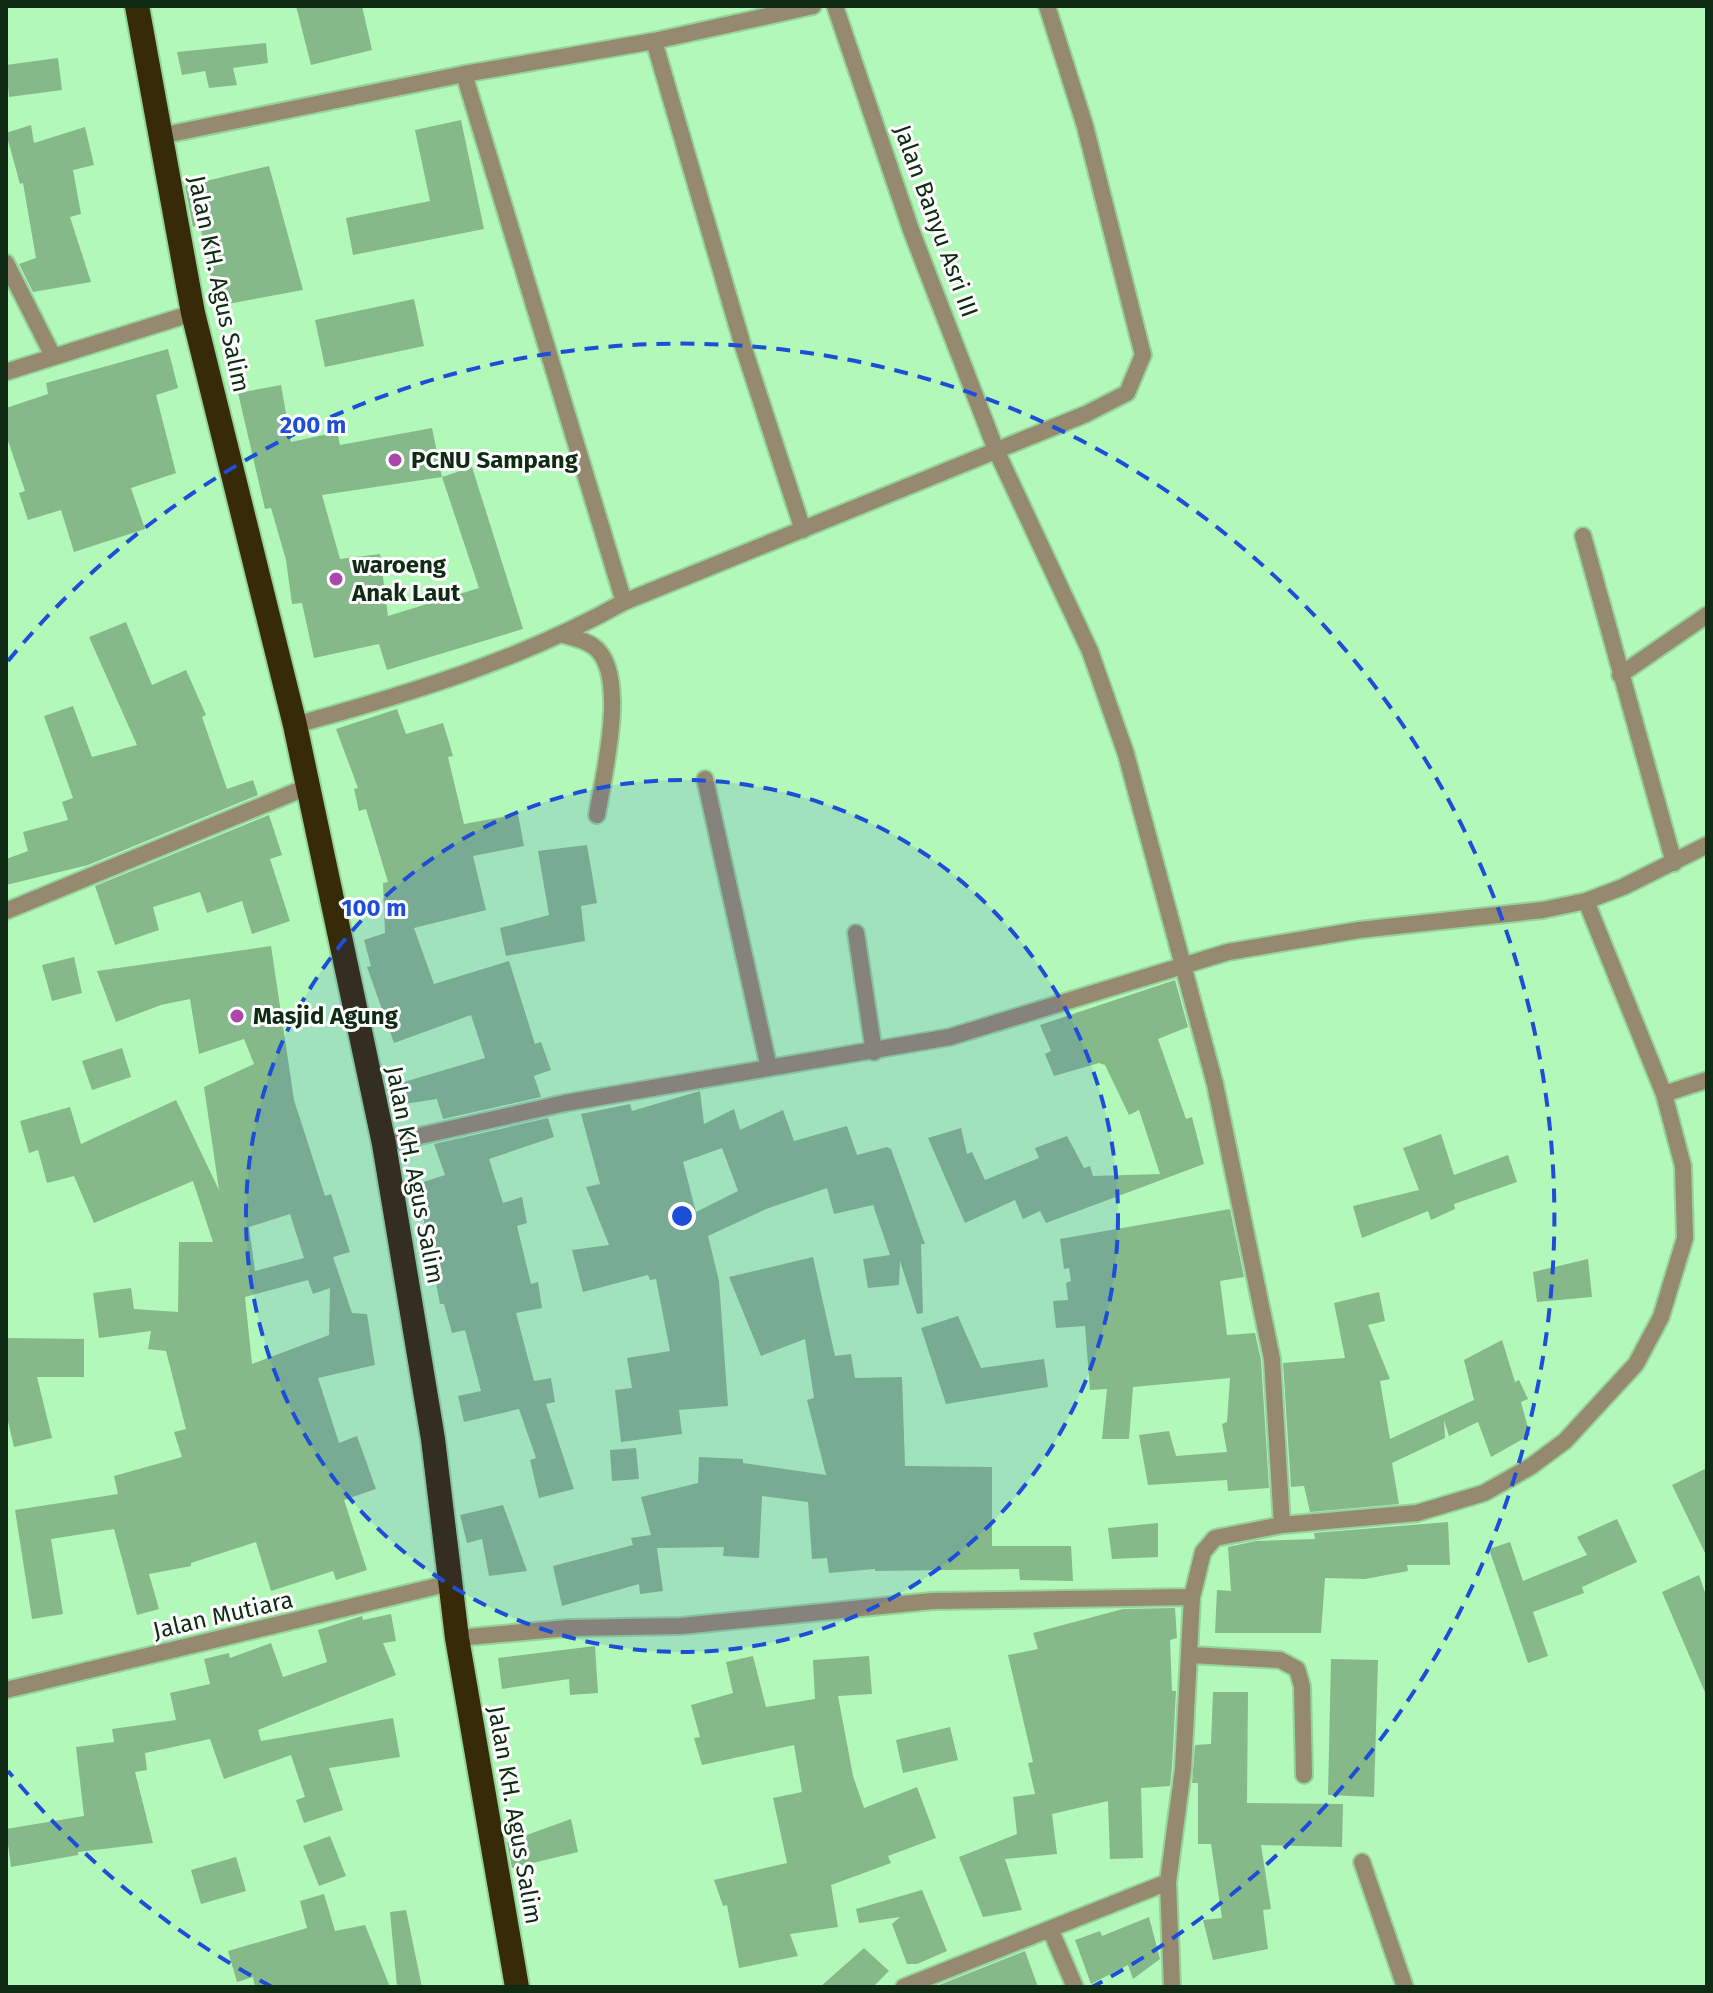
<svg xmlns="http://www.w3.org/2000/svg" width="1713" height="1993" viewBox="0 0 1713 1993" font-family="'Fira Sans',sans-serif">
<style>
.building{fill:#85b98a;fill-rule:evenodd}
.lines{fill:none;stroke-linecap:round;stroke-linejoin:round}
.lane-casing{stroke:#95d39b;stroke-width:20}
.street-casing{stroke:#95d39b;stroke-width:20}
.highway-casing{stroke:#95d39b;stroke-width:28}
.lane{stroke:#958a70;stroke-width:16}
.street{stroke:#958a70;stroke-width:16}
.highway{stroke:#372a08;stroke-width:24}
.ring{fill:none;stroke:#1d4ed8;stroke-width:4;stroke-dasharray:14 10}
.poi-dot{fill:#ab46ac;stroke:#fff;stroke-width:3}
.labels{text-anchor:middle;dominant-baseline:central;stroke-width:6;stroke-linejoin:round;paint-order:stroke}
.street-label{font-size:24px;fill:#0f2b14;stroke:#fff}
.poi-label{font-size:24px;font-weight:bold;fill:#0f2b14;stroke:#fff;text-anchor:start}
.centre{fill:#1d4ed8;stroke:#fff;stroke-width:4}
.ring-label{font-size:24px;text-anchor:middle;font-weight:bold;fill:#1d4ed8;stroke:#fff;stroke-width:6;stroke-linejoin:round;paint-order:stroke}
</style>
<rect width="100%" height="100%" fill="#b2f8b9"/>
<path class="building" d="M 296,6 L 362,6 L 372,50 L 311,65 Z
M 266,43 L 268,63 L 233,68 L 237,85 L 209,88 L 205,71 L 182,75 L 177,52 Z
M 58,58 L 62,90 L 9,97 L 6,65 Z
M 461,120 L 484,229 L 353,255 L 346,218 L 430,201 L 415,130 Z
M 31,125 L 34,143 L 85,127 L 94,165 L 73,170 L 81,214 L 70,217 L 91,282 L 33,292 L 19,264 L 36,258 L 23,183 L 20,184 L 6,133 Z
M 269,166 L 303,290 L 217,306 L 200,225 L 193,227 L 185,186 Z
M 414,299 L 424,346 L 325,367 L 315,320 Z
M 168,349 L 178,388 L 156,395 L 176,473 L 131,488 L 145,529 L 74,552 L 61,510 L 28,520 L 19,493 L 25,491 L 6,435 L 6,408 L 48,394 L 46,383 Z
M 281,385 L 291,442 L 337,432 L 340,445 L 432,428 L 442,477 L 472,467 L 523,629 L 387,670 L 379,644 L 314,658 L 302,603 L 292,604 L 286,560 L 271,508 L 265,509 L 238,393 ZM 442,477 L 479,588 L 388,616 L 380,554 L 340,559 L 322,495 Z
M 126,622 L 152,685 L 186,670 L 206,715 L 202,717 L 227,789 L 253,780 L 258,795 L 88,865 L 6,885 L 6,859 L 28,851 L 23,832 L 68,820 L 62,802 L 73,798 L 44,716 L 73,706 L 92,757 L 137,745 L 89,637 Z
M 397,709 L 406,734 L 443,723 L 453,756 L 448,757 L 464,824 L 518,814 L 524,846 L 473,856 L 486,910 L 414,928 L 434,984 L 509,961 L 535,1044 L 541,1042 L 551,1070 L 534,1076 L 541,1097 L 443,1119 L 437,1099 L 391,1106 L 387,1087 L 485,1058 L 471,1015 L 394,1043 L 367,967 L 371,966 L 364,940 L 385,933 L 383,883 L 388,882 L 366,809 L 359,811 L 354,789 L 358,788 L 336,729 Z
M 269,815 L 282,855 L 270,859 L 290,921 L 252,934 L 242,901 L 207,913 L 200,892 L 153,907 L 159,930 L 115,945 L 95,886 Z
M 587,845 L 597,903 L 581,906 L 585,941 L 506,956 L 500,928 L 549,915 L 538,851 Z
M 271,946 L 294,1100 L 325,1196 L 331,1194 L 350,1252 L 333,1257 L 352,1313 L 367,1314 L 375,1365 L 318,1378 L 339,1443 L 357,1436 L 376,1489 L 344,1500 L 367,1570 L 336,1580 L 333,1571 L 271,1591 L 256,1542 L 191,1563 L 191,1566 L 149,1574 L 159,1609 L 137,1615 L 114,1529 L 51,1539 L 63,1614 L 32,1619 L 15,1510 L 118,1494 L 114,1476 L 182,1457 L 174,1432 L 186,1429 L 166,1351 L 148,1349 L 151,1331 L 99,1338 L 93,1293 L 131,1288 L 134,1309 L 178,1312 L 179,1242 L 213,1242 L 193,1181 L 94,1223 L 74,1176 L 47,1183 L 38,1150 L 29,1153 L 20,1121 L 70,1107 L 81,1144 L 176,1100 L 219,1190 L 204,1087 L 254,1064 L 244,1039 L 199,1054 L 190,999 L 161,1005 L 116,1022 L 97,971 ZM 290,1214 L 304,1258 L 255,1271 L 249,1227 ZM 308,1280 L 313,1294 L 330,1288 L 329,1335 L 252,1364 L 245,1297 Z
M 74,957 L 82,993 L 52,1001 L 42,965 Z
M 1175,980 L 1188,1027 L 1158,1039 L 1186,1119 L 1192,1117 L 1204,1164 L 1046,1223 L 1040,1211 L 1023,1219 L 1015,1200 L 965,1223 L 928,1138 L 961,1128 L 967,1154 L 972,1152 L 985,1180 L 1039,1158 L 1035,1148 L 1067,1136 L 1084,1168 L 1090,1166 L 1093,1176 L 1160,1174 L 1139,1110 L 1129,1115 L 1105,1065 L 1099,1063 L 1054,1076 L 1045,1054 L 1051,1051 L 1040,1025 Z
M 122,1048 L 131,1077 L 92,1090 L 82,1061 Z
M 700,1091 L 704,1124 L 734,1109 L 740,1130 L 783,1110 L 794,1141 L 847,1126 L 857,1155 L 887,1147 L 891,1149 L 925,1244 L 921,1244 L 923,1313 L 917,1314 L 900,1261 L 899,1285 L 868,1288 L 863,1259 L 890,1255 L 873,1205 L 834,1214 L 827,1188 L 766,1209 L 708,1236 L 719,1281 L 728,1406 L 679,1410 L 682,1434 L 621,1442 L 615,1390 L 632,1388 L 627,1358 L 670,1351 L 656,1279 L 650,1280 L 648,1275 L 583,1292 L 572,1250 L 609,1245 L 586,1187 L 600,1184 L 581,1114 L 630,1104 L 632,1111 ZM 722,1148 L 738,1191 L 696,1212 L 683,1162 Z
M 548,1118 L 554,1137 L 489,1159 L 503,1203 L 522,1197 L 527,1223 L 517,1226 L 531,1284 L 538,1282 L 542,1308 L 516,1313 L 534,1381 L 551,1378 L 555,1402 L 546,1404 L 574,1489 L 539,1498 L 530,1460 L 536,1458 L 519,1409 L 464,1422 L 458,1396 L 481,1391 L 465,1330 L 452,1333 L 444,1304 L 440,1304 L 417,1184 L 445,1175 L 434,1144 Z
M 1441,1134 L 1454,1175 L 1508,1155 L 1517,1182 L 1454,1204 L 1455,1209 L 1431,1220 L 1428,1211 L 1362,1238 L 1353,1206 L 1419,1190 L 1403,1148 Z
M 1230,1209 L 1244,1277 L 1220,1281 L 1227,1335 L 1255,1333 L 1261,1360 L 1269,1488 L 1228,1491 L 1227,1480 L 1148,1485 L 1139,1435 L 1169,1431 L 1176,1456 L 1227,1452 L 1222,1424 L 1227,1422 L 1230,1378 L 1133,1387 L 1129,1439 L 1102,1439 L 1107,1389 L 1090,1390 L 1085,1326 L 1056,1328 L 1053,1301 L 1068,1300 L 1066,1283 L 1071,1281 L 1069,1268 L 1064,1269 L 1060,1239 Z
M 813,1257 L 835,1356 L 851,1354 L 855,1378 L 902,1377 L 905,1466 L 992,1467 L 992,1546 L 1071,1546 L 1073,1581 L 1020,1580 L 1019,1569 L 875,1571 L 875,1569 L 829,1573 L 827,1558 L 812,1559 L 808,1502 L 762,1496 L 759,1558 L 723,1556 L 724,1547 L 657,1548 L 663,1591 L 640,1594 L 639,1584 L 562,1606 L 553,1566 L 633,1545 L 631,1538 L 651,1535 L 641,1497 L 698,1483 L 699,1457 L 743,1459 L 743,1463 L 826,1475 L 807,1400 L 814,1398 L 805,1339 L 761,1356 L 729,1277 Z
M 1588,1259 L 1592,1297 L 1537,1302 L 1533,1272 Z
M 1379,1292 L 1385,1321 L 1368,1325 L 1390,1379 L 1380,1381 L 1390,1439 L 1474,1400 L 1464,1360 L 1502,1340 L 1515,1382 L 1519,1380 L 1528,1399 L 1521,1402 L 1530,1435 L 1491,1457 L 1478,1422 L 1449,1436 L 1444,1420 L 1445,1438 L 1392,1463 L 1399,1504 L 1310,1512 L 1304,1486 L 1291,1487 L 1283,1363 L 1345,1358 L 1334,1303 Z
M 958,1316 L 981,1368 L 1044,1359 L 1048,1387 L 946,1404 L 921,1328 Z
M 6,1338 L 84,1339 L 84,1377 L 37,1377 L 52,1438 L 14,1447 L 6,1413 Z
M 636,1448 L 639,1479 L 612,1481 L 610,1450 Z
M 1707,1468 L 1707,1557 L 1672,1485 Z
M 503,1505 L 527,1571 L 489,1576 L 482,1539 L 467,1543 L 460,1515 Z
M 1617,1519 L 1637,1562 L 1582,1587 L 1584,1593 L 1533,1612 L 1548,1656 L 1528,1663 L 1489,1549 L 1510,1542 L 1523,1581 L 1587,1555 L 1577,1537 Z
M 1448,1522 L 1450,1565 L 1407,1565 L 1408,1571 L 1365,1579 L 1325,1578 L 1321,1633 L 1215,1633 L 1217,1590 L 1231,1591 L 1228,1547 L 1256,1541 L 1315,1539 L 1314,1533 Z
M 1158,1523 L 1158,1557 L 1112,1559 L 1108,1528 Z
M 1699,1575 L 1707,1598 L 1707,1697 L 1662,1592 Z
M 1175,1608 L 1177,1638 L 1170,1640 L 1172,1691 L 1176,1691 L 1172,1768 L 1170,1786 L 1141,1788 L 1143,1858 L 1110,1859 L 1108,1801 L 1052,1814 L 1057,1854 L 1005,1859 L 1022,1910 L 983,1917 L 959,1857 L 1017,1834 L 1013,1797 L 1035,1794 L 1028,1763 L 1033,1762 L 1008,1655 L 1038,1649 L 1033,1633 L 1123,1609 Z
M 391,1614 L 396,1641 L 383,1643 L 396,1675 L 258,1730 L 261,1741 L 393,1718 L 400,1757 L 329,1768 L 343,1810 L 304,1823 L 296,1800 L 305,1797 L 291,1755 L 224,1779 L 210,1739 L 145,1753 L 147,1770 L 135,1772 L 153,1843 L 78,1852 L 78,1855 L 11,1867 L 6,1829 L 84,1816 L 76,1747 L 114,1742 L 112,1729 L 176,1720 L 170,1693 L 210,1684 L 204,1659 L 229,1653 L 230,1658 L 271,1643 L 283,1677 L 327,1662 L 318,1630 L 362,1616 L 363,1620 Z
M 595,1646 L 598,1693 L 570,1695 L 569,1679 L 502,1689 L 498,1658 Z
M 753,1656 L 766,1707 L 815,1699 L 813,1660 L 869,1656 L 872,1694 L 838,1696 L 853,1776 L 864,1808 L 917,1787 L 936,1838 L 888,1856 L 891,1863 L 831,1885 L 838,1927 L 790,1934 L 798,1956 L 739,1968 L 727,1905 L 723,1906 L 714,1880 L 787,1863 L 773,1798 L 802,1792 L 794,1745 L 702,1765 L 694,1738 L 700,1737 L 691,1705 L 733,1693 L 726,1662 Z
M 1331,1659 L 1378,1660 L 1374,1797 L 1328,1795 Z
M 1213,1692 L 1248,1692 L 1247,1803 L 1343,1804 L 1342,1847 L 1261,1845 L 1271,1909 L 1263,1910 L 1268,1949 L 1213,1960 L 1203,1920 L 1222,1918 L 1211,1844 L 1198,1844 L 1198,1783 L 1192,1783 L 1195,1745 L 1211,1744 Z
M 950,1727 L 958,1760 L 903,1773 L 896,1740 Z
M 571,1819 L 578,1852 L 512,1868 L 507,1842 Z
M 330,1836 L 346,1876 L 319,1886 L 303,1846 Z
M 236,1857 L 246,1891 L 201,1904 L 191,1870 Z
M 922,1890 L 947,1951 L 917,1964 L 907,1964 L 892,1924 L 900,1917 L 859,1923 L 856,1909 Z
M 324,1894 L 335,1931 L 365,1925 L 390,1987 L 255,1987 L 253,1977 L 237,1982 L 228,1951 L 307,1928 L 300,1901 Z
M 406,1910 L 422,1987 L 397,1987 L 390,1912 Z
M 1149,1917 L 1160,1959 L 1133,1979 L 1128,1965 L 1091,1984 L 1075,1940 L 1100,1931 L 1102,1936 Z
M 864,1948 L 889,1971 L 873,1987 L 820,1987 Z
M 1025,1951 L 1038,1987 L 934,1987 Z"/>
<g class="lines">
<defs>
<path id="lane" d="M 1362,1862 L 1405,1987"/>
<path id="street" d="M 835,6 L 911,230 L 996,450 L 1090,651 L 1126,754 L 1215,1084 L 1272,1359 L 1282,1525
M 654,41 L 743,346 L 803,530
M 464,74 L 624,602
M 160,136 L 464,74 L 654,41 L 813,6
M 6,263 L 53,356
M 6,372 L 193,313
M 1583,536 L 1674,863
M 564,635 C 574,638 585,640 593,646 C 630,672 603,777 597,815
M 1620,675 L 1707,615
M 295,725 C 408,694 521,660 624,602 L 1086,414 L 1127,393 L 1143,355 L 1085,126 L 1047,6
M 705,779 L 769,1068
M 6,911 L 307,787
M 856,933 L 874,1052
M 1664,1094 L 1707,1080
M 384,1144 L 565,1103 L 950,1037 L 1228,952 L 1359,930 L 1543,910 L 1586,901 L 1623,887 L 1707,845
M 457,1638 L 568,1628 L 681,1626 L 932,1601 L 1192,1597 L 1203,1552 L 1215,1538 L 1282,1525 L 1417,1513 L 1484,1493 L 1530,1467 L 1565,1441 L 1636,1364 L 1661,1317 L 1685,1238 L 1683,1166 L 1664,1094 L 1586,901
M 1191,1655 L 1280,1660 L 1297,1669 L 1302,1686 L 1304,1775
M 6,1690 L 450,1583
M 1051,1931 L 1075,1987
M 904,1987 L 1168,1882
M 1172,1987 L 1168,1882 L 1183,1769 L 1192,1597"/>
<path id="highway" d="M 137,6 L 193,313 L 295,725 L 384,1144 L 433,1439 L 457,1638 L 517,1987"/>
</defs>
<use href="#lane" class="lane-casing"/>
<use href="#street" class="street-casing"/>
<use href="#highway" class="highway-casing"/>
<use href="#lane" class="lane"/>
<use href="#street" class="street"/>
<use href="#highway" class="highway"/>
</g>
<circle cx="682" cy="1216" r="436" fill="#1d4ed8" fill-opacity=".12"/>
<g class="ring">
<circle cx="682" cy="1216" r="436"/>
<path d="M272 1987A873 873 0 0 1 8 1771M8 661A873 873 0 1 1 1092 1987"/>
</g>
<g class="poi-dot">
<circle cx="395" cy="460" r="8"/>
<circle cx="336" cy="579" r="8"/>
<circle cx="237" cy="1016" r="8"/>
</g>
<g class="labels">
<g class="street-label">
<text transform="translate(936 221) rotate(70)">Jalan Banyu Asri III</text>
<text transform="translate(219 284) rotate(78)">Jalan KH. Agus Salim</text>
<text transform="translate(415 1175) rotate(79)">Jalan KH. Agus Salim</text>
<text transform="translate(223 1615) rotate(-13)">Jalan Mutiara</text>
<text transform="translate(515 1815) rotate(80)">Jalan KH. Agus Salim</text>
</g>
<g class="poi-label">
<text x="411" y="460">PCNU Sampang</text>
<text x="352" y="565">waroeng<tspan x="352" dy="28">Anak Laut</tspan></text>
<text x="253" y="1016">Masjid Agung</text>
</g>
</g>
<circle cx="682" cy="1216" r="12" class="centre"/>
<g class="ring-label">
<text x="313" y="433">200 m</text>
<text x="374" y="916">100 m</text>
</g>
<rect width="1713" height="1993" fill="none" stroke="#0f2b14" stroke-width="16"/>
</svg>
